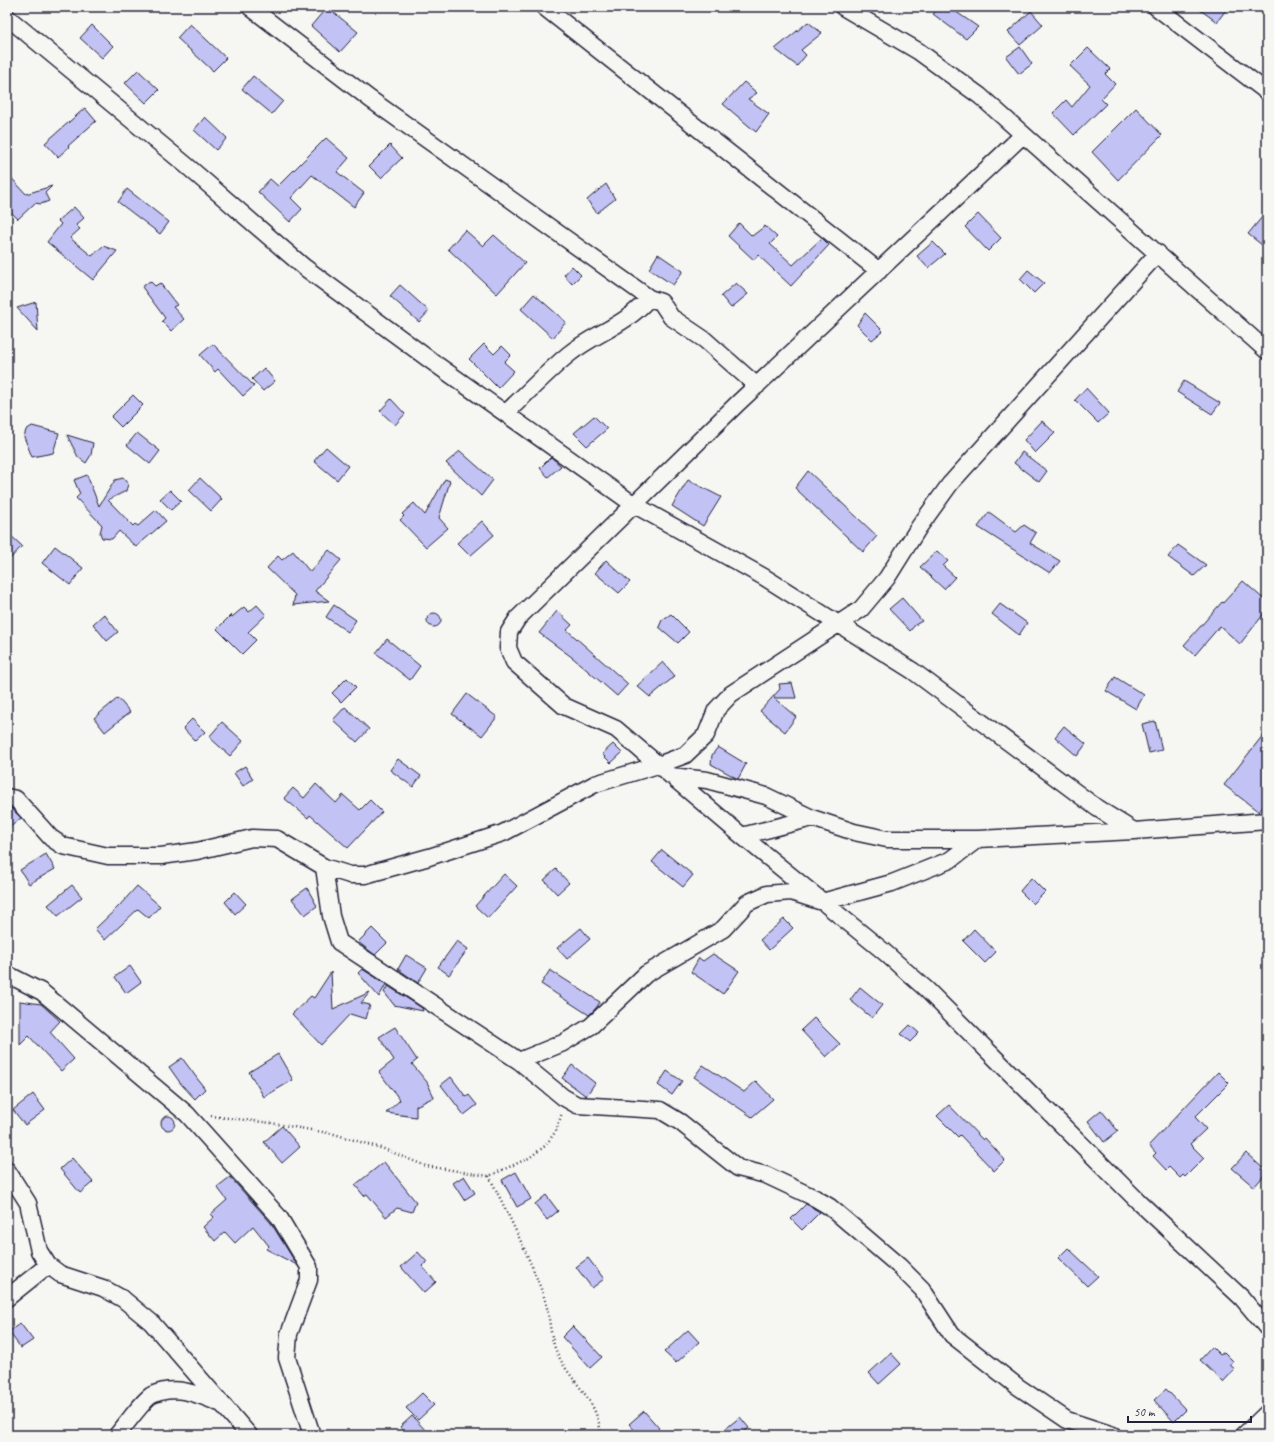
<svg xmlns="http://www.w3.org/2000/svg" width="1274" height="1442" viewBox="0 0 1274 1442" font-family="Caveat,sans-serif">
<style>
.building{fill:#c2c2f4;stroke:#22223b}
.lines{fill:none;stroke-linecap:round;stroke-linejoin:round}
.minor-casing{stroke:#22223b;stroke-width:19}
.path{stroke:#22223b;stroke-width:2.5;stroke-dasharray:1 3;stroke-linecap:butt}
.minor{stroke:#f6f6f2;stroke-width:16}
</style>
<rect width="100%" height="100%" fill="#f6f6f2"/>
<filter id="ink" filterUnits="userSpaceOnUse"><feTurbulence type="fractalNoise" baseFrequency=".025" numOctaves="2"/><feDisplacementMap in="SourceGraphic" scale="8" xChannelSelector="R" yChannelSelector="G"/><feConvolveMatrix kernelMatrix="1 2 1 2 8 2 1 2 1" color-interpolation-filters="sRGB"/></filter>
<g filter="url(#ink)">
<path class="building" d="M 327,7 L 358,32 L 340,52 L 311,26 Z
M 940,7 L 949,7 L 978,27 L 966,39 L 933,14 Z
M 1196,7 L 1228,7 L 1217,22 Z
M 1031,11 L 1043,25 L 1020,45 L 1008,32 Z
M 808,22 L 822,33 L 801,50 L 806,55 L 797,66 L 775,49 Z
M 190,24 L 226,58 L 213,71 L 177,38 Z
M 92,25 L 113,46 L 102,58 L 80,38 Z
M 1020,47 L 1032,64 L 1019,74 L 1006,57 Z
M 1088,48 L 1110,69 L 1105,74 L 1115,84 L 1101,99 L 1106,104 L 1074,135 L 1053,113 L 1066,100 L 1072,107 L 1090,85 L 1070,66 Z
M 138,70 L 159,90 L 146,103 L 125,83 Z
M 253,76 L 283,101 L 272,114 L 242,89 Z
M 744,82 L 757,93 L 748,99 L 769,114 L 756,132 L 723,104 Z
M 85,108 L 96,121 L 68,146 L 69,147 L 58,157 L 45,143 Z
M 1136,108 L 1162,135 L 1118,180 L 1092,152 Z
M 205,117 L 227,138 L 216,150 L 194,130 Z
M 326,138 L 349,158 L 337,172 L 364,193 L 354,207 L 312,175 L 291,198 L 302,209 L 290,222 L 258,192 L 270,179 L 278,186 Z
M 390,145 L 402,158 L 381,178 L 369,166 Z
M 7,173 L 26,194 L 52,186 L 45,193 L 49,201 L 41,204 L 35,203 L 18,219 L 7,208 Z
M 606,184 L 615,199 L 597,213 L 587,200 Z
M 127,189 L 169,222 L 160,234 L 118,202 Z
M 74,207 L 84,218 L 76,225 L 80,229 L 70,238 L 92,256 L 103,246 L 117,251 L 93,280 L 47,242 L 61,224 L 58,221 Z
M 1267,211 L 1267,249 L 1248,234 Z
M 978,214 L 1001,238 L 988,251 L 965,227 Z
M 739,223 L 752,236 L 765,226 L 777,237 L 770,244 L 793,265 L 822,238 L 829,245 L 791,286 L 758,255 L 754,260 L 728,236 Z
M 465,230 L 483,246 L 494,235 L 525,263 L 497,294 L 448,249 Z
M 933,242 L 945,254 L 928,268 L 917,256 Z
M 658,254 L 683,271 L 673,285 L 649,269 Z
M 572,266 L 581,275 L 572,284 L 564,275 Z
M 1028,270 L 1044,283 L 1034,293 L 1020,279 Z
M 150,281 L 155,286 L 160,283 L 177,305 L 173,307 L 184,319 L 171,331 L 162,321 L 165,318 L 142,287 Z
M 736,283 L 748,294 L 731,308 L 721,296 Z
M 400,285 L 429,311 L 419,322 L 390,296 Z
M 534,294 L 566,322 L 553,338 L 521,309 Z
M 36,302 L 38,331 L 17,308 Z
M 865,313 L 883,331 L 872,340 L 857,325 Z
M 213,344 L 254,386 L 243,396 L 218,369 L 215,372 L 200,355 Z
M 484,344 L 494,354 L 502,346 L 511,355 L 504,362 L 514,371 L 498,388 L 469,359 Z
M 264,368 L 275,381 L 263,391 L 252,379 Z
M 1184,381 L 1220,403 L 1212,414 L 1177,392 Z
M 1086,388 L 1109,413 L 1098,423 L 1075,400 Z
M 133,395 L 143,405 L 121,427 L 111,417 Z
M 391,399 L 405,414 L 395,425 L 380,411 Z
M 594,416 L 607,429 L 587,446 L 574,433 Z
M 1042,421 L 1055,433 L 1035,453 L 1024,440 Z
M 32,426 L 59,433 L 53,453 L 32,457 L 24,437 L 26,430 Z
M 137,433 L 160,451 L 150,464 L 127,445 Z
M 67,435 L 93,443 L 91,455 L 86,463 L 78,457 Z
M 326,447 L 348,466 L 337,480 L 314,461 Z
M 460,451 L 493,480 L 481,496 L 446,463 Z
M 1022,452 L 1047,471 L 1039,482 L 1014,463 Z
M 551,457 L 561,466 L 548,477 L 540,468 Z
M 808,471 L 877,536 L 863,552 L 795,488 Z
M 87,475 L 99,506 L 115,480 L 123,478 L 126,480 L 128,484 L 126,491 L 108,500 L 133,526 L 135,524 L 138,526 L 156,510 L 166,521 L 136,547 L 119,531 L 112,539 L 102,538 L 100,533 L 102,525 L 76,498 L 80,494 L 74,480 Z
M 200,478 L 222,499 L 211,511 L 189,490 Z
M 445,479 L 450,481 L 439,518 L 448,528 L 426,547 L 400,520 L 404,516 L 402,514 L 414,503 L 425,515 Z
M 688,480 L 721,497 L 703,526 L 672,506 Z
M 170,490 L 181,501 L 171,510 L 160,499 Z
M 989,512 L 1016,532 L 1024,525 L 1036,533 L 1030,543 L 1060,561 L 1050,573 L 978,527 Z
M 482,521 L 494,535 L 470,556 L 457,543 Z
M 7,532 L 22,546 L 7,562 Z
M 1178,545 L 1206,565 L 1194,576 L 1168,557 Z
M 55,546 L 83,568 L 70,585 L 42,563 Z
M 329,550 L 341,560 L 315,591 L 329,601 L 293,605 L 295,595 L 267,568 L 278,556 L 282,560 L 293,551 L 310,572 Z
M 937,551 L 948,561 L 943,566 L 955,577 L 944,589 L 920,567 Z
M 606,560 L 630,582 L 619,593 L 595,573 Z
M 1243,581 L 1267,602 L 1267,610 L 1240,644 L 1220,626 L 1195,655 L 1184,645 L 1222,602 L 1223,603 Z
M 902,598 L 922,621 L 915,625 L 910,631 L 889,609 Z
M 1000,604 L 1027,623 L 1019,635 L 992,614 Z
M 257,605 L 266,615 L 248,632 L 256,640 L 242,654 L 217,629 L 231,615 L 232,617 L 244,607 L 249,612 Z
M 334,605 L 356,620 L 348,632 L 326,617 Z
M 557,611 L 572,625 L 567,630 L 628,684 L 617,696 L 573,658 L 539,633 Z
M427 620a7 7 0 1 1 14 0a7 7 0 1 1-14 0Z
M 104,614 L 118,632 L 107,641 L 93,624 Z
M 671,614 L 689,632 L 678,643 L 659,627 L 662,620 Z
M 387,639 L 420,666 L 410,680 L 376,653 Z
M 663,662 L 675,676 L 650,697 L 637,686 Z
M 1115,677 L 1144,695 L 1136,709 L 1106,691 Z
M 347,678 L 356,687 L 341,702 L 332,693 Z
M 792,683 L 796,698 L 774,698 L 796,717 L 785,732 L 760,711 L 780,689 L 779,684 Z
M 467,694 L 497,717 L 482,736 L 452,714 Z
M 118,698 L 130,712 L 105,732 L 94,718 Z
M 345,707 L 369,729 L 357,742 L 333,720 Z
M 192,719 L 205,732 L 195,741 L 183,728 Z
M 1155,721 L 1162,750 L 1149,753 L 1142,724 Z
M 222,722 L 243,741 L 230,756 L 209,737 Z
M 1064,726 L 1086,744 L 1077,756 L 1055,737 Z
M 1267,730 L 1267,801 L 1259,812 L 1224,785 Z
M 613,744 L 622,753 L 611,763 L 602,754 Z
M 718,747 L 746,764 L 738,779 L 711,764 L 712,755 Z
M 398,759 L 421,776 L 413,787 L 390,770 Z
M 245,766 L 253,779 L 243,786 L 234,773 Z
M 316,784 L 336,803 L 343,795 L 360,810 L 370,800 L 382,812 L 348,848 L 310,815 L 308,818 L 284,798 L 293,788 L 304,798 Z
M 7,807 L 11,808 L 21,818 L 7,830 Z
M 662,850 L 693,875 L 683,887 L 652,862 Z
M 46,854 L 55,869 L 29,884 L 20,870 Z
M 556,869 L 569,883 L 557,894 L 544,880 Z
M 504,874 L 517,886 L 488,918 L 475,906 Z
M 1031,878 L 1045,892 L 1033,904 L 1020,891 Z
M 72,885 L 82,897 L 58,916 L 48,905 Z
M 137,886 L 160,906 L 149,918 L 138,909 L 105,940 L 95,929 L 119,906 Z
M 307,888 L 317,906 L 305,915 L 292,899 Z
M 235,892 L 246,904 L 235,914 L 225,902 Z
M 784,919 L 793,928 L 769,950 L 760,940 Z
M 372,928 L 387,943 L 375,955 L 358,942 Z
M 581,928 L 590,939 L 567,959 L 557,948 Z
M 974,929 L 996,952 L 985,963 L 963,941 Z
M 457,941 L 468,949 L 449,975 L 438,967 Z
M 713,954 L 739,971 L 723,994 L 691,972 L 699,958 L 703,961 Z
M 406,955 L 427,968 L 418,983 L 398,969 Z
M 130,966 L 141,982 L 126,993 L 115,977 Z
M 362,969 L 386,984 L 379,997 L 358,973 Z
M 550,970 L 600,1002 L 596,1008 L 589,1015 L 541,984 Z
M 331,972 L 333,1009 L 370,992 L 361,1003 L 370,1005 L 366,1019 L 350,1014 L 321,1045 L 292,1014 L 311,996 L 314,998 Z
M 388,986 L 422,1008 L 423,1011 L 394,1005 L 384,992 Z
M 860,987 L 882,1005 L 872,1018 L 850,1000 Z
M 20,1001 L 41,1004 L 60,1021 L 50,1032 L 74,1059 L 61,1071 L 29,1036 L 20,1045 Z
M 814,1018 L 840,1044 L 826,1057 L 801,1030 Z
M 910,1025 L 919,1033 L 910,1042 L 901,1034 Z
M 395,1027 L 417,1060 L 412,1064 L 427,1082 L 434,1097 L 416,1106 L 416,1117 L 386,1113 L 400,1100 L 379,1072 L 394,1060 L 379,1037 Z
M 278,1054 L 293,1080 L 264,1097 L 249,1072 Z
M 182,1058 L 205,1089 L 195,1099 L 181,1084 L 169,1067 Z
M 572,1065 L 595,1083 L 586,1096 L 562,1078 Z
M 703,1065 L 744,1092 L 756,1081 L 773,1099 L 752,1117 L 694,1077 Z
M 667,1071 L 682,1081 L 672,1095 L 658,1085 Z
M 1218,1072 L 1229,1083 L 1195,1117 L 1206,1129 L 1190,1144 L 1204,1158 L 1185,1177 L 1183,1175 L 1180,1178 L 1169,1167 L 1166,1170 L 1153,1156 L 1156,1153 L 1149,1145 Z
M 451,1077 L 466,1097 L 469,1095 L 477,1105 L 464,1115 L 441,1085 Z
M 33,1094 L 45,1110 L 25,1125 L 13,1110 Z
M 949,1105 L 983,1140 L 985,1138 L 1005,1160 L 994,1171 L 960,1135 L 958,1137 L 937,1116 Z
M 1101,1110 L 1118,1131 L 1104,1142 L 1088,1121 Z
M161 1123a7 7 0 1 1 14 0a7 7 0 1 1-14 0Z
M 282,1126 L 300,1147 L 282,1163 L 264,1142 Z
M 1246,1153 L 1267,1172 L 1254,1187 L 1232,1168 Z
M 72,1158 L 93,1182 L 80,1193 L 60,1169 Z
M 384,1162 L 416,1202 L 412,1212 L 397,1208 L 386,1217 L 367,1194 L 364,1196 L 355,1185 Z
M 516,1172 L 531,1199 L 517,1207 L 502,1180 Z
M 464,1176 L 475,1193 L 464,1200 L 453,1183 Z
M 230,1177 L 271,1223 L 297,1265 L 266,1249 L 269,1246 L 253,1226 L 235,1243 L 225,1232 L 215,1241 L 203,1227 L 214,1217 L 211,1214 L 227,1200 L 217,1187 Z
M 546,1195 L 558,1211 L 547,1220 L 535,1204 Z
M 806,1204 L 820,1212 L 802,1230 L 791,1219 Z
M 1068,1248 L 1098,1276 L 1087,1286 L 1058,1258 Z
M 418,1252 L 427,1262 L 422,1266 L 436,1282 L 424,1293 L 401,1267 Z
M 588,1258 L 604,1279 L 592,1288 L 576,1267 Z
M 20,1323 L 33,1340 L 21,1348 L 9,1332 Z
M 573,1326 L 602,1357 L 590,1368 L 562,1337 Z
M 688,1330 L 699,1342 L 676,1363 L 664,1352 Z
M 1212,1347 L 1220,1355 L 1224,1352 L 1234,1362 L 1230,1365 L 1235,1369 L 1223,1382 L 1200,1360 Z
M 891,1353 L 901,1364 L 879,1384 L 869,1373 Z
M 1166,1389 L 1186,1410 L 1174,1422 L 1154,1400 Z
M 422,1393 L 434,1405 L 418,1420 L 406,1408 Z
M 644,1411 L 659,1428 L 652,1435 L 639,1435 L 629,1424 Z
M 412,1416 L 430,1435 L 408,1435 L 400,1427 Z
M 740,1417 L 749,1428 L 740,1435 L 718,1435 Z"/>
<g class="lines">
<defs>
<path id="minor" d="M 250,7 L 370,99 L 649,298 L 661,302 L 671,317 L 705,340 L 757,386
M 544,7 L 879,271
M 843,7 L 918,51 L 980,96 L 1267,351
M 1156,7 L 1267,92
M 7,17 L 186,165 L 304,267 L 430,360 L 633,504 L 764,577 L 913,671 L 1097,808 L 1134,831
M 1023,135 L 737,404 L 518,618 L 509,632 L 508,648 L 514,662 L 564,706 L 616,729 L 742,836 L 882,950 L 926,989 L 1138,1201 L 1242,1298 L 1267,1328
M 506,413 C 526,394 547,372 569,354 C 595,333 625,326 649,298
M 671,776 L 707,780 L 766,796 L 812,818 L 854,832 L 887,839 L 978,839 L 1134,831 L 1267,821
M 7,797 L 16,799 L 51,838 L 63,846 L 108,856 L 161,856 L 197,851 L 252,838 L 277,839 L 324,867 L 350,875 L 365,875 L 429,857 L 503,833 L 595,784 L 658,765 L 685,755 L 706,735 L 716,710 L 731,694 L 861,609 L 887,578 L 919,527 L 950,484 L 1158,253
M 742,836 L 812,818
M 324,867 L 331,916 L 339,942 L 519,1061 L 563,1097 L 577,1105 L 660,1110 L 680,1122 L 738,1168 L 766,1175 L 815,1198 L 830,1207 L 899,1266 L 922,1289 L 952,1335 L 1017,1386 L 1067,1420 L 1113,1435
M 7,974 L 42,992 L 187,1114 L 279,1217 L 309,1267 L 309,1280 L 289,1334 L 287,1358 L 312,1435
M 519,1061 L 563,1043 L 591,1026 L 646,974 L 723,929 L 747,903 L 767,894 L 791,892 L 822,902 L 892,883 L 950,860 L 978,839
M 7,1170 L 28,1203 L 39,1251 L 48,1265 L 60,1274 L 103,1288 L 123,1299 L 151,1322 L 249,1435
M 7,1298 L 48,1265
M 117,1435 C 125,1426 144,1399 152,1395 C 174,1384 198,1394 219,1403
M 1244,1435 L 1267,1413"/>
</defs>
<use href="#minor" class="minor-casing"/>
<path class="path" d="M 211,1116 L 271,1123 L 334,1134 L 384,1149 L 426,1166 L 489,1176 L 529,1158 L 545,1146 L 556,1131 L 562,1113
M 489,1176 C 508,1214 528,1254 543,1294 C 550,1312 549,1331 555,1348 C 568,1382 597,1395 601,1435"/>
<use href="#minor" class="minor"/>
</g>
</g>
<rect width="1274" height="1442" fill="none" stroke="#f6f6f2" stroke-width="24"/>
<rect x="12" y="12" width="1250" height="1418" fill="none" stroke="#22223b" stroke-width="1.5" filter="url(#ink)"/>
<path d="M1128 1416v6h123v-6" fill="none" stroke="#22223b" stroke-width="2"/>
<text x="1134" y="1416" font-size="12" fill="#22223b" stroke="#f6f6f2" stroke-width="3" paint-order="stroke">50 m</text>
</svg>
